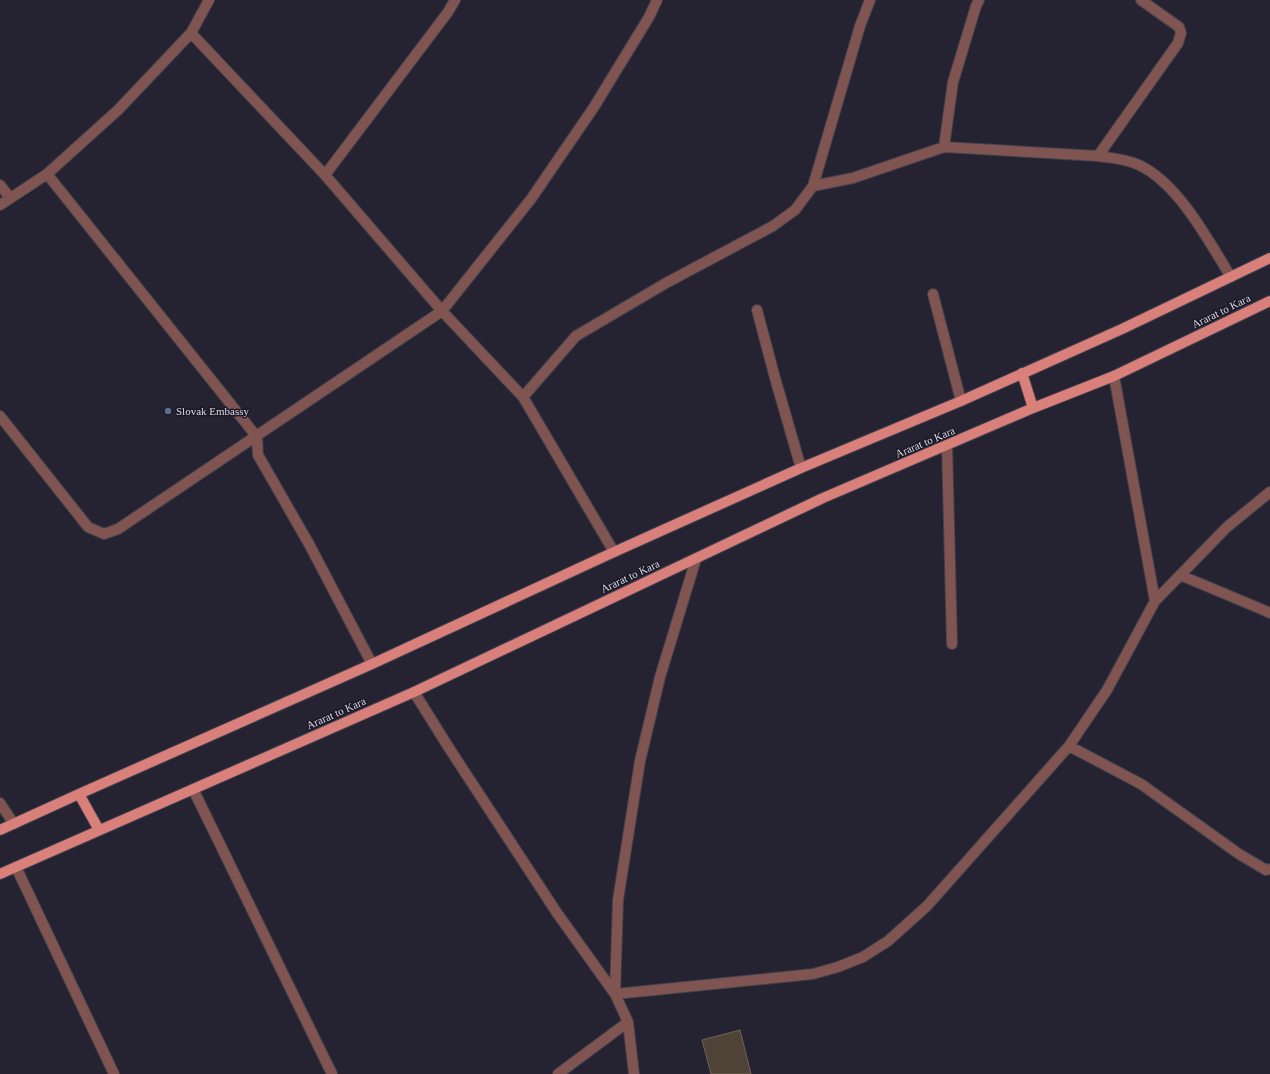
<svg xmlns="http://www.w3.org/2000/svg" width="1270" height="1074" viewBox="0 0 1270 1074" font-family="'Times New Roman',serif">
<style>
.building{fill:#4e4336;stroke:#706456}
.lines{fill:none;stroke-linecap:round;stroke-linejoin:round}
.minor-casing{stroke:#42404d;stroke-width:12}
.major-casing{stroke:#42404d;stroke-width:12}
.minor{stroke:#7f5451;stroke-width:10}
.major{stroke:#d9807b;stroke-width:10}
.service-dot{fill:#5c6f8a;stroke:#1b1927;stroke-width:1.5}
.labels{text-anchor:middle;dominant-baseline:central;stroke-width:3;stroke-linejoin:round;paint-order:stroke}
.street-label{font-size:11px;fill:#dad9e3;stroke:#1b1927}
.poi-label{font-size:11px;fill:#dad9e3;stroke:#1b1927;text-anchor:start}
</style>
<rect width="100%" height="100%" fill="#252331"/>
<path class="building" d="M 740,1030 L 751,1074 L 711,1074 L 702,1040 Z"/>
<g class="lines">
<defs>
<path id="minor" d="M 191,33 L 325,175 L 442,311 L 523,397 L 614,552
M 944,147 L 953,82 L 976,6 L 979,0
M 1098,156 L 1178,43 L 1181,33 L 1179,27 L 1141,0
M 47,174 L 257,437 L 258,455 L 309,544 L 372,664
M 325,175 L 448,12 L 455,0
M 0,185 L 10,198
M 813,186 L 853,178 L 944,147 L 1098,156 C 1111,158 1127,159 1139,165 C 1179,184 1208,240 1231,277
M 0,205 L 47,174 L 118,110 L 191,33 L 209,0
M 933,294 L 961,401
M 757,310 L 775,378 L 801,468
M 1114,376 L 1155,601
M 523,397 L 576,336 L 666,283 L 773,226 L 795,210 L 813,186 L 860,26 L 870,0
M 0,416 L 88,527 L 104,534 L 118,529 L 442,311 L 531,199 L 594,107 L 649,17 L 657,0
M 947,445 L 952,644
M 1180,575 L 1261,609 L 1270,613
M 414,692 L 449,748 L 557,913 L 615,994 L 628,1022 L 634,1074
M 1069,746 L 1141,784 L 1239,854 L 1266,870 L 1270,869
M 193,789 L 332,1074
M 0,803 L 14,824
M 16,867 L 114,1074
M 615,994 L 813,974 L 838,967 L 863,957 L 888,941 L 927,906 L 1069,746 L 1107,690 L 1155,601 L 1227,527 L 1270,492
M 615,994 L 618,900 L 640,761 L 660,677 L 696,559
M 558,1074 L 628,1022"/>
<path id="major" d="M 1022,373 L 1033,408
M 79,794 L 99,830
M 0,830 L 79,794 L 372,664 L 614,552 L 801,468 L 961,401 L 1122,329 L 1270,258
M 0,874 L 414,692 L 823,498 L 1033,408 L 1114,376 L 1270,301"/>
</defs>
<use href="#minor" class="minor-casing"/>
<use href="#major" class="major-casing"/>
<use href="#minor" class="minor"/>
<use href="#major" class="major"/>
</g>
<circle class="service-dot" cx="168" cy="411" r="4"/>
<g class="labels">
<g class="street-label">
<text transform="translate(1221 311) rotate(-26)">Ararat to Kara</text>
<text transform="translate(925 442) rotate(-23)">Ararat to Kara</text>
<text transform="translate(630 576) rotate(-25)">Ararat to Kara</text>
<text transform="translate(336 713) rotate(-24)">Ararat to Kara</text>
</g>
<g class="poi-label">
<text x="176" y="411">Slovak Embassy</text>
</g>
</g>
</svg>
